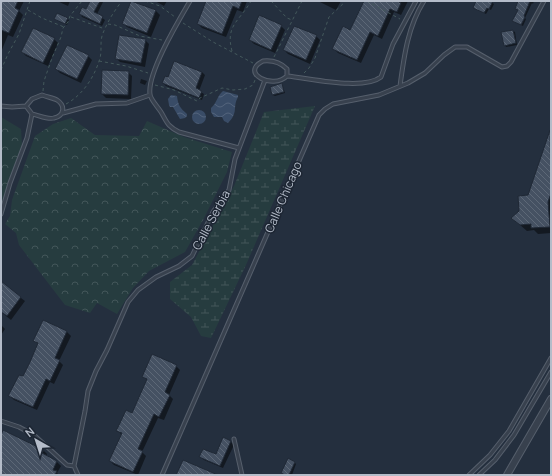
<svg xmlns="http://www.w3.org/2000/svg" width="552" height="476" viewBox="0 0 552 476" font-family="Manrope,sans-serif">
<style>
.forest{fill:url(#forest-crowns)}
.wetland{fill:url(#wetland-marsh)}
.water{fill:url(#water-waves)}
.shadow{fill:#0007}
.building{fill:url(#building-back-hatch);stroke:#1f2835}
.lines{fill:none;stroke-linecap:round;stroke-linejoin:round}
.lane-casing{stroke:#565f6c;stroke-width:5}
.street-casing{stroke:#565f6c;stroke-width:8}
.path{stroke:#44595c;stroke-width:1;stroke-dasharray:3 3;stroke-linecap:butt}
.lane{stroke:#38414e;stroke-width:3}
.street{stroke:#38414e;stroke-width:6}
.labels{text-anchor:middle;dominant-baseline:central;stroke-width:3;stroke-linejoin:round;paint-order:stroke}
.street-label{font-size:12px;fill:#b4bcc9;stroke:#1d2633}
</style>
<defs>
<pattern id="forest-crowns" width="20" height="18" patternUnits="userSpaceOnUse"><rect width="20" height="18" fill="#263c3f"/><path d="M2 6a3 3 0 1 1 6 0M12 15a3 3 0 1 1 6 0" fill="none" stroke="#435659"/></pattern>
<pattern id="wetland-marsh" width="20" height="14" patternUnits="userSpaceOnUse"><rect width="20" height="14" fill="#263c3f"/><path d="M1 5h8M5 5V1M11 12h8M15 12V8" fill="none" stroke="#435659"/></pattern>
<pattern id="water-waves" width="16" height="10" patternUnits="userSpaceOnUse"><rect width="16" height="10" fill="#394c67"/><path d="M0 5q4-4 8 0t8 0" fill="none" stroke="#53647b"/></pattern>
<pattern id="building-back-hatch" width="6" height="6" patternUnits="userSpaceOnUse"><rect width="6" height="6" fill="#455162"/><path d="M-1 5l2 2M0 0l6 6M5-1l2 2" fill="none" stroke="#5d6877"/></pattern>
</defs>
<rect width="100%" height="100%" fill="#242f3e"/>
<path class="forest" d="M 1,117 L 21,129 L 22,145 L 1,204 Z
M 71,118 L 95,135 L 139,136 L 147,121 L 184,137 L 232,152 L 227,172 L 203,220 L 185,252 L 149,271 L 133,288 L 117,314 L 97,303 L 90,313 L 65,305 L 19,245 L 16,233 L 5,224 L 10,216 L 12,200 L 35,136 L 53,124 Z"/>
<path class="wetland" d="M 315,106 L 246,265 L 211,338 L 201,336 L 191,317 L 170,299 L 170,282 L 192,265 L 234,186 L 264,112 Z"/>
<path class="water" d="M 223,91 L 238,95 L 238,97 C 232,108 239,112 228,123 L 224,121 L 222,117 L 214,117 L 211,112 L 211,108 C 217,103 217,96 223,91 Z
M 171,95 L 177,96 C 178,105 180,108 187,114 L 187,116 L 185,118 L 180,119 L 173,107 L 170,107 L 169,105 L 168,99 Z
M192 117a7 7 0 1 1 14 0a7 7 0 1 1-14 0Z"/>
<path class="shadow" d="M 1,1 L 24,1 L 19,11 L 23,15 L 19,24 L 13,37 L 8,35 L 1,52 Z
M 57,1 L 70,1 L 68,6 Z
M 91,1 L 103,2 L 97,14 L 105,20 L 102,26 L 82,17 L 80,14 L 87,10 Z
M 155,1 L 167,1 L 164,6 Z
M 214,1 L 247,1 L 243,12 L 237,10 L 226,37 L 202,28 L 198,24 Z
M 318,1 L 341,1 L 336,10 Z
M 374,1 L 408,1 L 401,15 L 394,12 L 382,39 L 374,35 L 361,63 L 338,53 L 334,49 L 351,31 Z
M 477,1 L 490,1 L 494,4 L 491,10 L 489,9 L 486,14 L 476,9 Z
M 522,1 L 534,1 L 533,4 L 532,3 L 525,18 L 526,19 L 523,26 L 515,22 L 519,11 L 516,8 Z
M 132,2 L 156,11 L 160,15 L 151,37 L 127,27 L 123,23 Z
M 55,19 L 67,19 L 69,20 L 67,25 Z
M 281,26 L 285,30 L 275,53 L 254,44 L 250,40 Z
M 513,31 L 515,32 L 517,45 L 506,47 L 505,45 Z
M 316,36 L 320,40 L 310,64 L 288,54 L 284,50 Z
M 54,39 L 58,43 L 48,66 L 26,56 L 22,52 Z
M 145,40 L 149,44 L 145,67 L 120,62 L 116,58 Z
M 88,56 L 92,60 L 81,83 L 60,73 L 56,69 Z
M 174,62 L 202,72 L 205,75 L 199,91 L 204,94 L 202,100 L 166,86 L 163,83 L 168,78 Z
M 128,72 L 132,76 L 131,99 L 106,98 L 102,94 Z
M 141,79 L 147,81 L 145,85 L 140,83 Z
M 282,84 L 285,93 L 275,96 L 273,95 Z
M 551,131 L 551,233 L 538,234 L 534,230 L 527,231 L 512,218 L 520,211 L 529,196 Z
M 1,283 L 25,301 L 11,320 L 1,312 Z
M 44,321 L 67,332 L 71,336 L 59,361 L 63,365 L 54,384 L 50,382 L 37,410 L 14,400 L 10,396 L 23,378 L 39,344 L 34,340 Z
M 1,325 L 5,329 L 1,335 Z
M 176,366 L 180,370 L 169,395 L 173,399 L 164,420 L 158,418 L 142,452 L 146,456 L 138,475 L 114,465 L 110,461 L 122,435 L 118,431 L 132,414 L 148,381 L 143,376 Z
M 1,436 L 43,450 L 47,454 L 46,457 L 57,462 L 61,466 L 57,473 L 59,475 L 1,475 Z
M 223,439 L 231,442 L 234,445 L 223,468 L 204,460 L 201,457 L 216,455 Z
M 295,463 L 296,464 L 292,475 L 285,475 L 282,473 Z"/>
<path class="building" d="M 1,1 L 18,1 L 15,8 L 19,10 L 9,33 L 1,30 Z
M 90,1 L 100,1 L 94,12 L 103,16 L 100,24 L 79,14 L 82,7 L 86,9 Z
M 131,1 L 156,10 L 147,33 L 122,24 Z
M 206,1 L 242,1 L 239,9 L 233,6 L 222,34 L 197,24 Z
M 364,1 L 397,1 L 401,3 L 397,12 L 390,9 L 378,36 L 370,32 L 357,60 L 332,49 L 343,26 L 350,30 Z
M 476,1 L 493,1 L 489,9 L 487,8 L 484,13 L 473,8 Z
M 518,1 L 530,1 L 524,16 L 525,17 L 521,25 L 512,21 L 518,10 L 515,9 Z
M 57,13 L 68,18 L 65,24 L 54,19 Z
M 259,15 L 282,25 L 271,50 L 249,40 Z
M 294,26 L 317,35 L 306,60 L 283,50 Z
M 33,28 L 55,38 L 43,63 L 21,52 Z
M 513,30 L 516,43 L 504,46 L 501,32 Z
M 119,35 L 146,39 L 141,63 L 115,59 Z
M 67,45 L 89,55 L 77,79 L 55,69 Z
M 174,61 L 202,72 L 196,88 L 202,91 L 199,98 L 162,83 L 165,76 L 168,77 Z
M 102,70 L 129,71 L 128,95 L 101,94 Z
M 282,83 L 284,92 L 272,95 L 270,87 Z
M 550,130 L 551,193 L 548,202 L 550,227 L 531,228 L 531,224 L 520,225 L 511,218 L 519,211 L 518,196 L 528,195 Z
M 1,281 L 21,297 L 7,316 L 1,312 Z
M 43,320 L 67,331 L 55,358 L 60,360 L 50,381 L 46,379 L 33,407 L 8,396 L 19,375 L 23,376 L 30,362 L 38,343 L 33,341 Z
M 152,354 L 177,365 L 165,392 L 170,395 L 159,417 L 154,414 L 138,449 L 143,451 L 133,472 L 109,461 L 122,433 L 116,431 L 120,423 L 126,410 L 132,413 L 147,379 L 142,377 Z
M 3,430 L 44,450 L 42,453 L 57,461 L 53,470 L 57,471 L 55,475 L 1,475 L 1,435 Z
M 223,437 L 231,441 L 220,466 L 199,457 L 203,449 L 216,454 Z
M 288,458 L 295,462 L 289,475 L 285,475 L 281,473 Z
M 183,460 L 218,475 L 176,475 Z"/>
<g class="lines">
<defs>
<path id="lane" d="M 190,1 C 179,20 147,73 150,94 C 150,99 158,107 161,112 C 167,122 167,126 179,132 L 239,148
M 263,61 C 272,60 280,62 287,69 L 287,76 C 273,90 239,73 263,61 Z
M 287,76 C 310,78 363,91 381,77 L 393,44 L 416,1
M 400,86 C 404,56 408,26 424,1
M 42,95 C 47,97 53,98 57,100 C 66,106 64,116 54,118 C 48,120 38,115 32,114 L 26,106 L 32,99 Z
M 1,106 L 12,107 L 26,106
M 63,113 L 96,104 L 127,103 L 150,95
M 1,214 L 10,183 L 27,138 L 32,114
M 1,421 L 19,427 L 34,435 L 67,465 L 74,466
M 234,439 L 242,475
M 74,466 L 85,411 L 88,391 L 96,371 L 107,350 L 128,302 L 138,290 L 156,277 L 179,266 L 192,256 L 213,212 L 229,190 L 235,159 L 265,80
M 74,466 L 78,475
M 162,475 L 319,115 L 325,109 L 333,104 L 379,95 L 408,83 L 425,73 L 444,55 L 455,47 L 467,47 L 502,67 L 507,66 L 511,62 L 544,1
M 469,475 L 490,455 L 509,431 L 551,358
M 479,475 L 495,460 L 514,435 L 551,372"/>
<path id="street" d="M 507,475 L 551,399"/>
</defs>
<use href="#lane" class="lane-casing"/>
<use href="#street" class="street-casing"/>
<path class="path" d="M 145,1 L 160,6 L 175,17
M 271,1 L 287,18 L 292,20
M 367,1 L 400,19
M 28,10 L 42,18 L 64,27
M 71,17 L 105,29
M 183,23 L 213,42 L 253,63
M 108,24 L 115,25 L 140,36 L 162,40
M 232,51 C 225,25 240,21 251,1
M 274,57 L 302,1
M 99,61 L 126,66 L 148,73
M 1,70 L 8,54 L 19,34 L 30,1
M 304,73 L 309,68 L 315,58 L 329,17 L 346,1
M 155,85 L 174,90 L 197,101 L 200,98 L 222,88 L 233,90 L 245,89 L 253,85 L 255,80
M 43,91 L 44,81 L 52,58 L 61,37 L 63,28 L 68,22 L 70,16 L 82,1
M 66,104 C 83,95 95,76 100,58 C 102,51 100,43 102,36 C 106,24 114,11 122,1"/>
<use href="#lane" class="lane"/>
<use href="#street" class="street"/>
</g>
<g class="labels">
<g class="street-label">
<text transform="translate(283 197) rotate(-67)">Calle Chicago</text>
<text transform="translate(211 220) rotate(-62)">Calle Serbia</text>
</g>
</g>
<rect width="552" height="476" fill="none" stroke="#b4bcc9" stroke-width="4"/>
<g transform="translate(36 440) rotate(321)" stroke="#1d2633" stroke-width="3" paint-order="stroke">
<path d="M0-3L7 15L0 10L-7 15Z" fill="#b4bcc9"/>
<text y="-6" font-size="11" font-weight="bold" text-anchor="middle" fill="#b4bcc9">N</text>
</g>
</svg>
